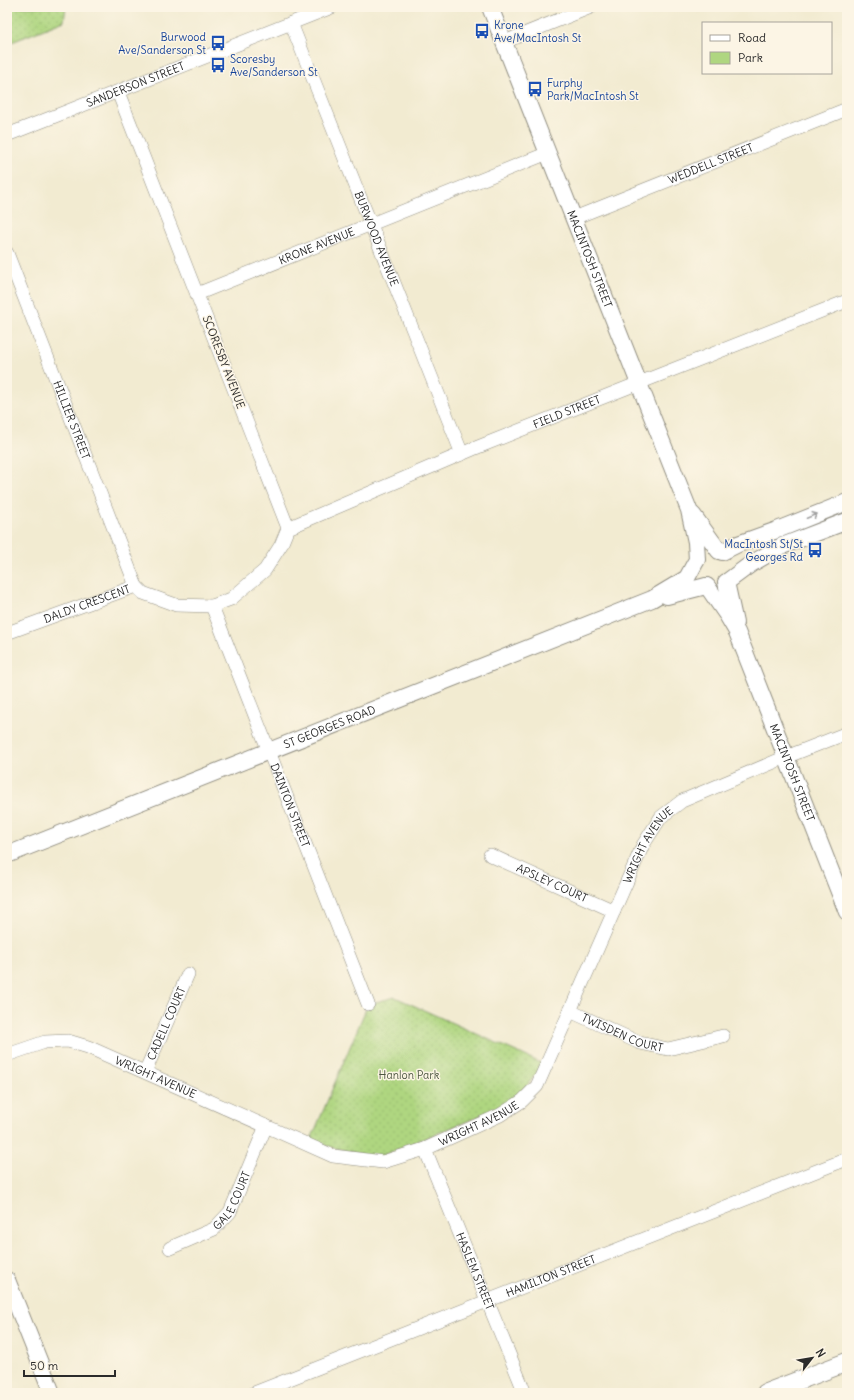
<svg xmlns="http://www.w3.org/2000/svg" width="854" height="1400" viewBox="0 0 854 1400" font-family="Delius,sans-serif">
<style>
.green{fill:url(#green-dots);stroke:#6d8056}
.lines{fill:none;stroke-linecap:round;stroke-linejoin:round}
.minor-casing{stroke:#8e8b7e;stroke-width:14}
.tertiary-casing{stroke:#8e8b7e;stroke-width:18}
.secondary-casing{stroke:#8e8b7e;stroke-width:20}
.minor{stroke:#fff;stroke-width:13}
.tertiary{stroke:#fff;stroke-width:16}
.secondary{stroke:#fff;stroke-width:18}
.oneway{stroke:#a0a0a0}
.labels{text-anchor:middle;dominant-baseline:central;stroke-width:3;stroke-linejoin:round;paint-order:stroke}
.transit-label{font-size:11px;fill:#164399;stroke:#fcf5e5;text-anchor:start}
.street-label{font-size:11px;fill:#2b2b2b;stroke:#fcf5e5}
.park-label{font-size:11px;fill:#4c5640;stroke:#fcf5e5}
</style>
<defs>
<pattern id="green-dots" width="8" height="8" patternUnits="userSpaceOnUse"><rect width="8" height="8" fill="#afd680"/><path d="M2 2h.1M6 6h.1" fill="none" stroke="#97b86f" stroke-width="1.8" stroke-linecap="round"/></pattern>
</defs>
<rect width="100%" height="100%" fill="#fcf5e5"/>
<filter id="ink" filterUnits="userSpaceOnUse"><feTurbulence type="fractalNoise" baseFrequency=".025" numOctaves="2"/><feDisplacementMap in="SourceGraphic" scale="8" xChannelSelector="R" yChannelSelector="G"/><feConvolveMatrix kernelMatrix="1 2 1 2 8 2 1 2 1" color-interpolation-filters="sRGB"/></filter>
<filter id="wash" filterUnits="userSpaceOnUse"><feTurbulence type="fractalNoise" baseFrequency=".012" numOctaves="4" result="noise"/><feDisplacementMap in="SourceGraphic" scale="16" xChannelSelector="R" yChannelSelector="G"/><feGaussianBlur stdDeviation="0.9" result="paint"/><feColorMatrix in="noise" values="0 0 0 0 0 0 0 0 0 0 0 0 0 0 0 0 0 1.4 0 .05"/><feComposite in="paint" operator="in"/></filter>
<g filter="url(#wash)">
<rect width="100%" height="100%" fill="#f2ebd1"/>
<path class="green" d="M 7,7 L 66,7 L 64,21 L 7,44 Z
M 395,997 L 543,1064 L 515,1102 L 376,1158 L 310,1142 L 368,1004 Z"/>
</g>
<g filter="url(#ink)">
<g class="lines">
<defs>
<g id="minor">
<path id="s1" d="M 291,23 L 462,454"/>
<path d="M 504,42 L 591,7"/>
<path id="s2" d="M 7,135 L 332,7"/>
<path id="s3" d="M 574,218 L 847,109"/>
<path id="s4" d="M 7,253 L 136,586"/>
<path id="s5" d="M 197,294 L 548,153"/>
<path id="s6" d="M 288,528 L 473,449 L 639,383 L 847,301"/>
<path id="s7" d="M 212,606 L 368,1004"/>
<path id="s8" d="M 7,633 L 136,586 L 143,593 L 176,605 L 212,606 L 231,599 L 265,570 L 281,545 L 288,528 L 118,92"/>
<path id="s9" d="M 490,855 L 614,911"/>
<path id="s10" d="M 570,1011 L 640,1043 L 668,1049 L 723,1036"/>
<path id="s11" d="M 7,1055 L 45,1042 L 68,1041 L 88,1047 L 333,1156 L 383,1162 L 425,1149 L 500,1115 L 522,1101 L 537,1086 L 643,845 L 661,817 L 682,801 L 786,757 L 847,733"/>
<path id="s12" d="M 145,1072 L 188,974"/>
<path id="s13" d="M 425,1149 L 525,1393"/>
<path id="s14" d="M 170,1248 L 214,1229 L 230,1212 L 266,1126"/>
<path id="s15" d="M 254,1393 L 847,1159"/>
</g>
<g id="tertiary">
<path id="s16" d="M 490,7 L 689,510 L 696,542 L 697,560"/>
<path d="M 693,515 L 719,551"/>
<path d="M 722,552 L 738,544 L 777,530 L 847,502"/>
<path d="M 728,581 L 751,564 L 782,546 L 847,521"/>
<path d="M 726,582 L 735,623"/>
<path id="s17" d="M 707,586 L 727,615 L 737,632 L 847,912"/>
<path d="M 667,596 L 706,586"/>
<path id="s18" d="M 7,855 L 652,599 L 687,578 L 695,563"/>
<path d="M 7,1280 L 52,1393"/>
</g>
<path id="secondary" d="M 766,1393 L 847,1362"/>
</defs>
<use href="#minor" class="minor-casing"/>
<use href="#tertiary" class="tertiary-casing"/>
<use href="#secondary" class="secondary-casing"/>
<use href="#minor" class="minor"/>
<use href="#tertiary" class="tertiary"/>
<use href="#secondary" class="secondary"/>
</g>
<defs><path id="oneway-shaft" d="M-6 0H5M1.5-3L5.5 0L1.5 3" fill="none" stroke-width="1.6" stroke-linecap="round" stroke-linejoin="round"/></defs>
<use class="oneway" href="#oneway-shaft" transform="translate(812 516) rotate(-22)"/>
</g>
<defs>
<symbol id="bus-bare" viewBox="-9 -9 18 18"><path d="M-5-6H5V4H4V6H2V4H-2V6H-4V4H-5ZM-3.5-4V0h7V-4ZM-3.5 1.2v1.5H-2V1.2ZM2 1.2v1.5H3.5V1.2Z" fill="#1a4fb4" stroke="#fcf5e5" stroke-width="2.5" paint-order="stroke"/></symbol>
</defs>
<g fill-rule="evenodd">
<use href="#bus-bare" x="471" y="20" width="22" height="22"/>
<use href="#bus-bare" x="207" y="32" width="22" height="22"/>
<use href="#bus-bare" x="207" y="54" width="22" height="22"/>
<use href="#bus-bare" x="524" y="78" width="22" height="22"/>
<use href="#bus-bare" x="804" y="539" width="22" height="22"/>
</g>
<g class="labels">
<g class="transit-label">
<text x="494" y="25">Krone<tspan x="494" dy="13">Ave/MacIntosh St</tspan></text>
<text x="206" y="37" text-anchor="end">Burwood<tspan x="206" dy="13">Ave/Sanderson St</tspan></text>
<text x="230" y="59">Scoresby<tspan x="230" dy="13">Ave/Sanderson St</tspan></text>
<text x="547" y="83">Furphy<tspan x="547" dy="13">Park/MacIntosh St</tspan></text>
<text x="803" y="544" text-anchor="end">MacIntosh St/St<tspan x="803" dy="13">Georges Rd</tspan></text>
</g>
<g class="street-label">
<text stroke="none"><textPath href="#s2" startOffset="138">SANDERSON STREET</textPath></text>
<text stroke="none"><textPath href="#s3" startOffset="147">WEDDELL STREET</textPath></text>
<text stroke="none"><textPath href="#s1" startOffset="232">BURWOOD AVENUE</textPath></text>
<text stroke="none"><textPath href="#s5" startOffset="129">KRONE AVENUE</textPath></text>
<text stroke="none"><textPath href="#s16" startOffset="271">MACINTOSH STREET</textPath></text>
<text transform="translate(224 362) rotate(69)">SCORESBY AVENUE</text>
<text stroke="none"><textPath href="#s6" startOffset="302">FIELD STREET</textPath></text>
<text stroke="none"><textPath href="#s4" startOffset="179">HILLIER STREET</textPath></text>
<text stroke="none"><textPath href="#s8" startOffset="85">DALDY CRESCENT</textPath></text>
<text stroke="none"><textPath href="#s18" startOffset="347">ST GEORGES ROAD</textPath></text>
<text stroke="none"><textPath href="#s17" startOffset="206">MACINTOSH STREET</textPath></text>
<text stroke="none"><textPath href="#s7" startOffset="214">DAINTON STREET</textPath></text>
<text stroke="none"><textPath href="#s11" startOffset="842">WRIGHT AVENUE</textPath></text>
<text stroke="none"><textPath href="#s9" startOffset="68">APSLEY COURT</textPath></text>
<text stroke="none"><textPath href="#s12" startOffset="53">CADELL COURT</textPath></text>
<text stroke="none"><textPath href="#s10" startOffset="57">TWISDEN COURT</textPath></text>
<text stroke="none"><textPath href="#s11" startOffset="158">WRIGHT AVENUE</textPath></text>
<text stroke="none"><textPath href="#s11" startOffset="506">WRIGHT AVENUE</textPath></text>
<text stroke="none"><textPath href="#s14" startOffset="82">GALE COURT</textPath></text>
<text stroke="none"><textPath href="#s13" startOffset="132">HASLEM STREET</textPath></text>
<text stroke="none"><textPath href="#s15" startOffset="319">HAMILTON STREET</textPath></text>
</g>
<g class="park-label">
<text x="409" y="1075">Hanlon Park</text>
</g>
</g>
<rect width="854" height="1400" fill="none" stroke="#fcf5e5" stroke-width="24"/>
<rect x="702" y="22" width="130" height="52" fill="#fcf5e5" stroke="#a8a49b"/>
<rect x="710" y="35" width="20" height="6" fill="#ffffff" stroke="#a8a49b"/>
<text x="738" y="42" font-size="12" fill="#2b2b2b">Road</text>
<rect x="710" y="52" width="20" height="12" fill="#afd680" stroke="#a8a49b"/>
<text x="738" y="62" font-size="12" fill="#2b2b2b">Park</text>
<g transform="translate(812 1358) rotate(59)" stroke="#fcf5e5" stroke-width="3" paint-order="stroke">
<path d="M0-3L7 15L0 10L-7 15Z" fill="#2b2b2b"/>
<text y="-6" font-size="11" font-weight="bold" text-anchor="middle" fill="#2b2b2b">N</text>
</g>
<path d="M24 1370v6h91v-6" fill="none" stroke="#2b2b2b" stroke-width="2"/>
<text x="30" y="1370" font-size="12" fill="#2b2b2b" stroke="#fcf5e5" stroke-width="3" paint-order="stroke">50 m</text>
</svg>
